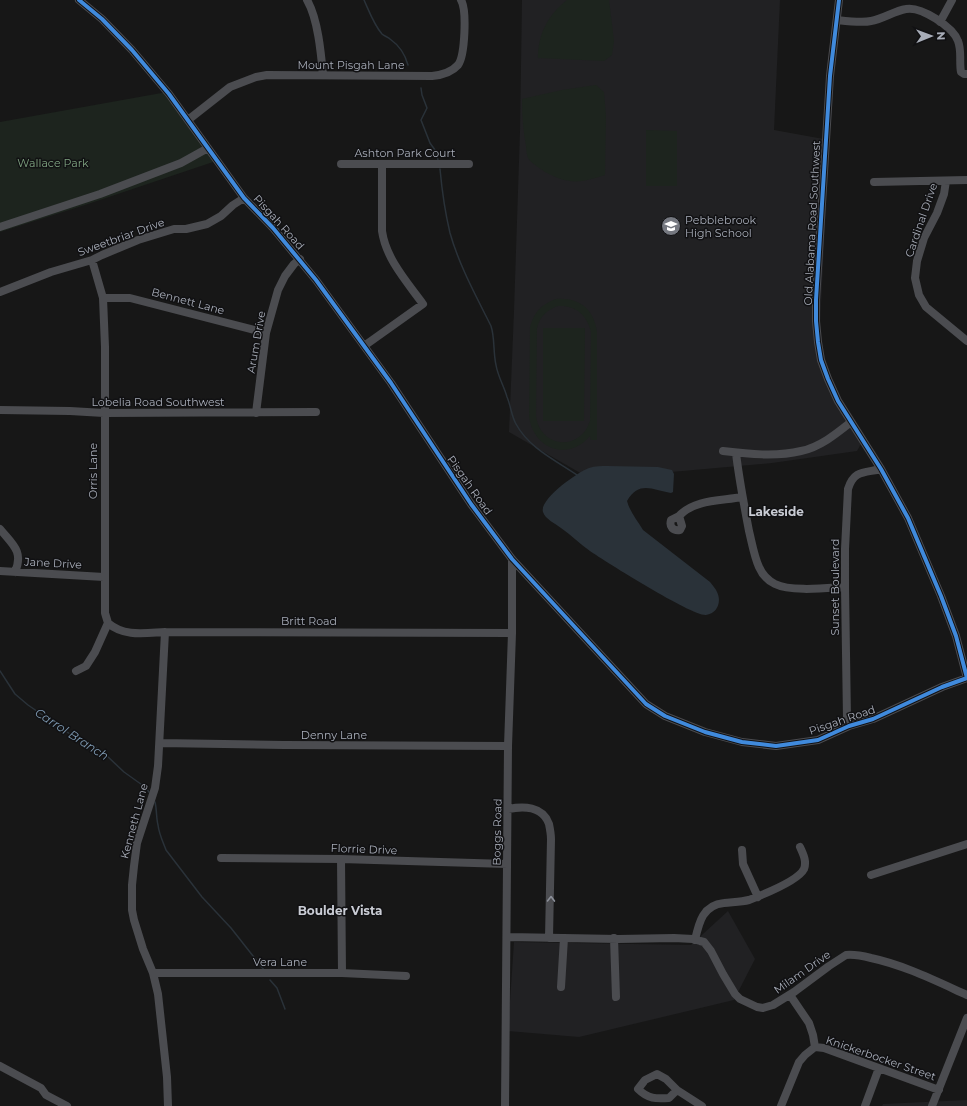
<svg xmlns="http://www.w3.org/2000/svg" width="967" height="1106" viewBox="0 0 967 1106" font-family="Montserrat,sans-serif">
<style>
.built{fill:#212123}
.green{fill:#1d241e;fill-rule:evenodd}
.water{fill:#2a3239}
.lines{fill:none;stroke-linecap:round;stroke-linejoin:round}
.stream{stroke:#2a3239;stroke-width:1.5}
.minor{stroke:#4b4c50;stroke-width:8}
.cycleway-casing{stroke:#111113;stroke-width:6}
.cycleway{stroke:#408adc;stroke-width:4}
.oneway{stroke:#8c9099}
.labels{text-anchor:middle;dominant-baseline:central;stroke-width:3;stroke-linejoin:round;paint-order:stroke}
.street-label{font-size:11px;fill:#a8adb8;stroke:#111113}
.park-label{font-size:11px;fill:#7fa381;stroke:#111113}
.poi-label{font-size:11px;fill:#a8adb8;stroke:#111113;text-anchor:start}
.neighbourhood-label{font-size:12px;font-weight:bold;fill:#c9ccd4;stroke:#111113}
.water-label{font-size:12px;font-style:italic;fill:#7f9bb3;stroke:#111113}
</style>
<rect width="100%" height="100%" fill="#171717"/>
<path class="built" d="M 522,0 L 780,0 L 774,130 L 829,140 L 819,347 L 835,391 L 862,442 L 857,451 L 772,463 L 615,477 L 582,474 L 509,432 L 514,311 L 520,131 Z
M 728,911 L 755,959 L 734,1000 L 579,1037 L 508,1031 L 514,942 L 691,945 Z
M 967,1100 L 967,1106 L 882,1106 L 883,1104 Z"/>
<path class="green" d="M 567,0 L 609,0 L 614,41 L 612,55 L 604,61 L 538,58 C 538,34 548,15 567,0 Z
M 596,85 L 604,92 L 606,116 L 605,175 C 579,183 570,185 545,172 C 540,168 532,164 528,158 C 527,155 526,150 526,146 C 523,130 522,115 522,99 L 562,90 Z
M 167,92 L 216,161 L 88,204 L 0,232 L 0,122 Z
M 646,130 L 677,131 L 677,186 L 646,186 Z
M 556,299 C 579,297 594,309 597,332 L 597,440 L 591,440 L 590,436 C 568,462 533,449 529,416 L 530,327 C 534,312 542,304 556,299 ZM 558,306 C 576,305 587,315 591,332 L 590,421 C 580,452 540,448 536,416 L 537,328 C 540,316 547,310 558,306 Z
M 543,328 L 585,328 L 584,421 L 543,421 Z"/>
<path class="water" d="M 607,466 L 658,467 L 672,470 L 674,474 L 673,492 L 671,493 C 653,490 639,480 627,501 C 630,512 637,520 643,530 L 710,582 C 713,586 716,589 717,592 C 722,602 717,614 706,615 C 692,616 606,562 590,551 C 580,544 571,535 561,528 C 556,524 545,519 543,512 C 539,499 578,472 589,468 C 595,466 602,466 607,466 Z"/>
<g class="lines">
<path class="stream" d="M 364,0 C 369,11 374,25 382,34 C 384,36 388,37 390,39 C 400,46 405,54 408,65
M 421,88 L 422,95 L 427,108 L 421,120 L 430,143 L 435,150 L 438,160
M 440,169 C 442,191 445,212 450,233 C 459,265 476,296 491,326 C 495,338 493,352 496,365 C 498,377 504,386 507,397 C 511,406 511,415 516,424 C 529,448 555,460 577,475
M 0,671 L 15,694 L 28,705 L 70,734 L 93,745 L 106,755 L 124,772 L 145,787 L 149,792
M 155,802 C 157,810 156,817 158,825 C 159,834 163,842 166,850 L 202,897 L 231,928 L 264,970
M 270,980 L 277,988 L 285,1009"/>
<path class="minor" d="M 79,0 L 102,19 L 132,50 L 169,94 L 244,198 L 273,228 L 316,280 L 391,383 L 471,504 L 512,559 L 646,704 L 665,716 L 705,732 L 742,742 L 776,746 L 818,740 L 849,726 L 873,719 L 942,687 L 967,678
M 307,0 C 318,19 321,53 323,75
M 839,0 L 830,76 L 816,300 L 816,321 L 818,342 L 821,360 L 828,379 L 838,401 L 881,469 L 908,518 L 941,596 L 956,636 L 967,678
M 837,20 C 846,21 862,23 871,21 C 883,19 894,11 906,9 C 921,6 953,27 958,41 C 962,51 959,62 961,72 L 964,74 L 967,74
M 940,22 L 952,0
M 188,120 L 230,87 L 256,77 L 267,75 L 432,76 C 442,75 451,73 458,65 C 465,56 467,10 461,0
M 341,164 L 469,164
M 946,181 L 944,194 L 937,213 L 924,238 L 917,261 L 915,278 L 919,295 L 926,307 L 967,341
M 874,182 L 967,180
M 0,227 L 100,194 L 181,163 L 208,148
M 0,292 L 51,272 L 92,260 L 102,255 L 138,240 L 174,229 L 186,229 L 207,224 L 221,216 L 233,205 L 244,198
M 103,298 L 130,298 L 266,333
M 364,346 L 423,304 C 407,282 386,259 382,231 L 382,164
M 0,410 L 70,411 L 104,413 L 316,412
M 256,413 L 266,333 L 278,290 L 285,276 L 294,264 L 300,259
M 723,451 C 748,454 776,457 801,451 C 820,447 836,434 851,422
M 736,453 C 739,479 744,505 749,531 C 752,543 754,556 759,567 C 762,574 767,580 775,584 C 791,592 827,588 845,587
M 679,516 C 695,499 721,501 742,497
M 679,516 L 682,526 L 680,530 C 673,531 669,527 671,520 Z
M 0,529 C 12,544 24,551 15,572
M 0,571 L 104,577
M 108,623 C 124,637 145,633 165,632 L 512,633
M 165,632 L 158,766 L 155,788 L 137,843 L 134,866 L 132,885 L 132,910 L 134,920 L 143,949 L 153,973 L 158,994 L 167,1077 L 168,1106
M 76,671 L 86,666 L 95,652 L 108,623 L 105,613 L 105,347 L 103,298 L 92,260
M 849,726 L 847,719 L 845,587 L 845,549 L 848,489 C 854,470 864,473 881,469
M 160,743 L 284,745 L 508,746
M 508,809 C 523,806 543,806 549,824 C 550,829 551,834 551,839 L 549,938
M 742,850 L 743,864 L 758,897
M 221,858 L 341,859 L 507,864
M 341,859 L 342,973
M 871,875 L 967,844
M 507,937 L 618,939 L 674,938 L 693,939 L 700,941 L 704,942 L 711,951 L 723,974 L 735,994 L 740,999 L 757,1007 L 763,1008 L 773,1005 L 794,992 L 829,966 L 846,955 C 855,954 863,956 871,958 C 904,965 936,981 967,995
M 614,938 L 616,997
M 695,940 C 699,922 703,905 724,903 C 732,902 741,902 749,900 C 762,895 798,881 804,869 C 807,861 803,854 800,847
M 153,973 L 342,973 L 406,976
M 561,987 L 564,938
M 790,995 L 809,1023 L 813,1035 L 815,1047
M 815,1047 L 824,1048 L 939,1090
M 0,1066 L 41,1088 L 46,1095 L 67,1106
M 677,1090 L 669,1098 C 656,1099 648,1099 638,1089 L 645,1080 L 657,1074 L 666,1079 L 677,1090 L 702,1106
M 505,1106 L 508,746 L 512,633 L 512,559
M 781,1106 L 799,1062 L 805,1055 L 815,1047
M 865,1106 L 879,1068
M 932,1106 L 967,1018"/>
<defs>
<path id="cycleway" d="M 79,0 L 102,19 L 132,50 L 169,94 L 244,198 L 273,228 L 316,280 L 391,383 L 471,504 L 512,559 L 646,704 L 665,716 L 705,732 L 742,742 L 776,746 L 818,740 L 849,726 L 873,719 L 942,687 L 967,678
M 839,0 L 830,76 L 816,300 L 816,321 L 818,342 L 821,360 L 828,379 L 838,401 L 881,469 L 908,518 L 941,596 L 956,636 L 967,678"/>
</defs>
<use href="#cycleway" class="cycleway-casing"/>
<use href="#cycleway" class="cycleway"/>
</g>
<defs><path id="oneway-chevron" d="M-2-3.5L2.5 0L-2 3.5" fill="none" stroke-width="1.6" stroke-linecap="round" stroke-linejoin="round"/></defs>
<use class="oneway" href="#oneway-chevron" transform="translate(551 899) rotate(-89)"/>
<defs>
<symbol id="school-disc" viewBox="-11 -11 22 22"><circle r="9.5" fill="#757880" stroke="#111113"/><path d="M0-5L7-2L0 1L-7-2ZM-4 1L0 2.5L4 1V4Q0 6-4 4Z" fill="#fff"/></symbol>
</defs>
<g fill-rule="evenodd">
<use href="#school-disc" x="660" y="215" width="22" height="22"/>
</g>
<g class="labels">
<g class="street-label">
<text x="351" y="65">Mount Pisgah Lane</text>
<text x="405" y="153">Ashton Park Court</text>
<text transform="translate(921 220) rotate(-71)">Cardinal Drive</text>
<text transform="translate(279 222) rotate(48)">Pisgah Road</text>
<text transform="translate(812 223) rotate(-87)">Old Alabama Road Southwest</text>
<text transform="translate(121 237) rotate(-20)">Sweetbriar Drive</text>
<text transform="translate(188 301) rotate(15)">Bennett Lane</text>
<text transform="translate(256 342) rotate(-80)">Arum Drive</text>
<text x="158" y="402">Lobelia Road Southwest</text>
<text transform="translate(93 471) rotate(-90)">Orris Lane</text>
<text transform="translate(470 485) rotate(55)">Pisgah Road</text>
<text transform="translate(53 563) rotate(3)">Jane Drive</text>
<text transform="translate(835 587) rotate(-90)">Sunset Boulevard</text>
<text x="309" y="621">Britt Road</text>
<text transform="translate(842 720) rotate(-19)">Pisgah Road</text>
<text x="334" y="735">Denny Lane</text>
<text transform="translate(134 821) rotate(-75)">Kenneth Lane</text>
<text transform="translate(497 832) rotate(-89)">Boggs Road</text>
<text transform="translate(364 849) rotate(2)">Florrie Drive</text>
<text x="280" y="962">Vera Lane</text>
<text transform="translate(802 972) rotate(-35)">Milam Drive</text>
<text transform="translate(881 1058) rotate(19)">Knickerbocker Street</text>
</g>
<g class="park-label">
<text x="53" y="163">Wallace Park</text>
</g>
<g class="poi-label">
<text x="685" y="220">Pebblebrook<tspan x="685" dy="13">High School</tspan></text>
</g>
<g class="neighbourhood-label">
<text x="776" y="511">Lakeside</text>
<text x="340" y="910">Boulder Vista</text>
</g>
<g class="water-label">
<text transform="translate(72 734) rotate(33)">Carrol Branch</text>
</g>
</g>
<g transform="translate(931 36) rotate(89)" stroke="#111113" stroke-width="3" paint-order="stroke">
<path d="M0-3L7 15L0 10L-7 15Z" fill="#a8adb8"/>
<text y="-6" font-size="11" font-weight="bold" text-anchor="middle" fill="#a8adb8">N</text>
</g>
</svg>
